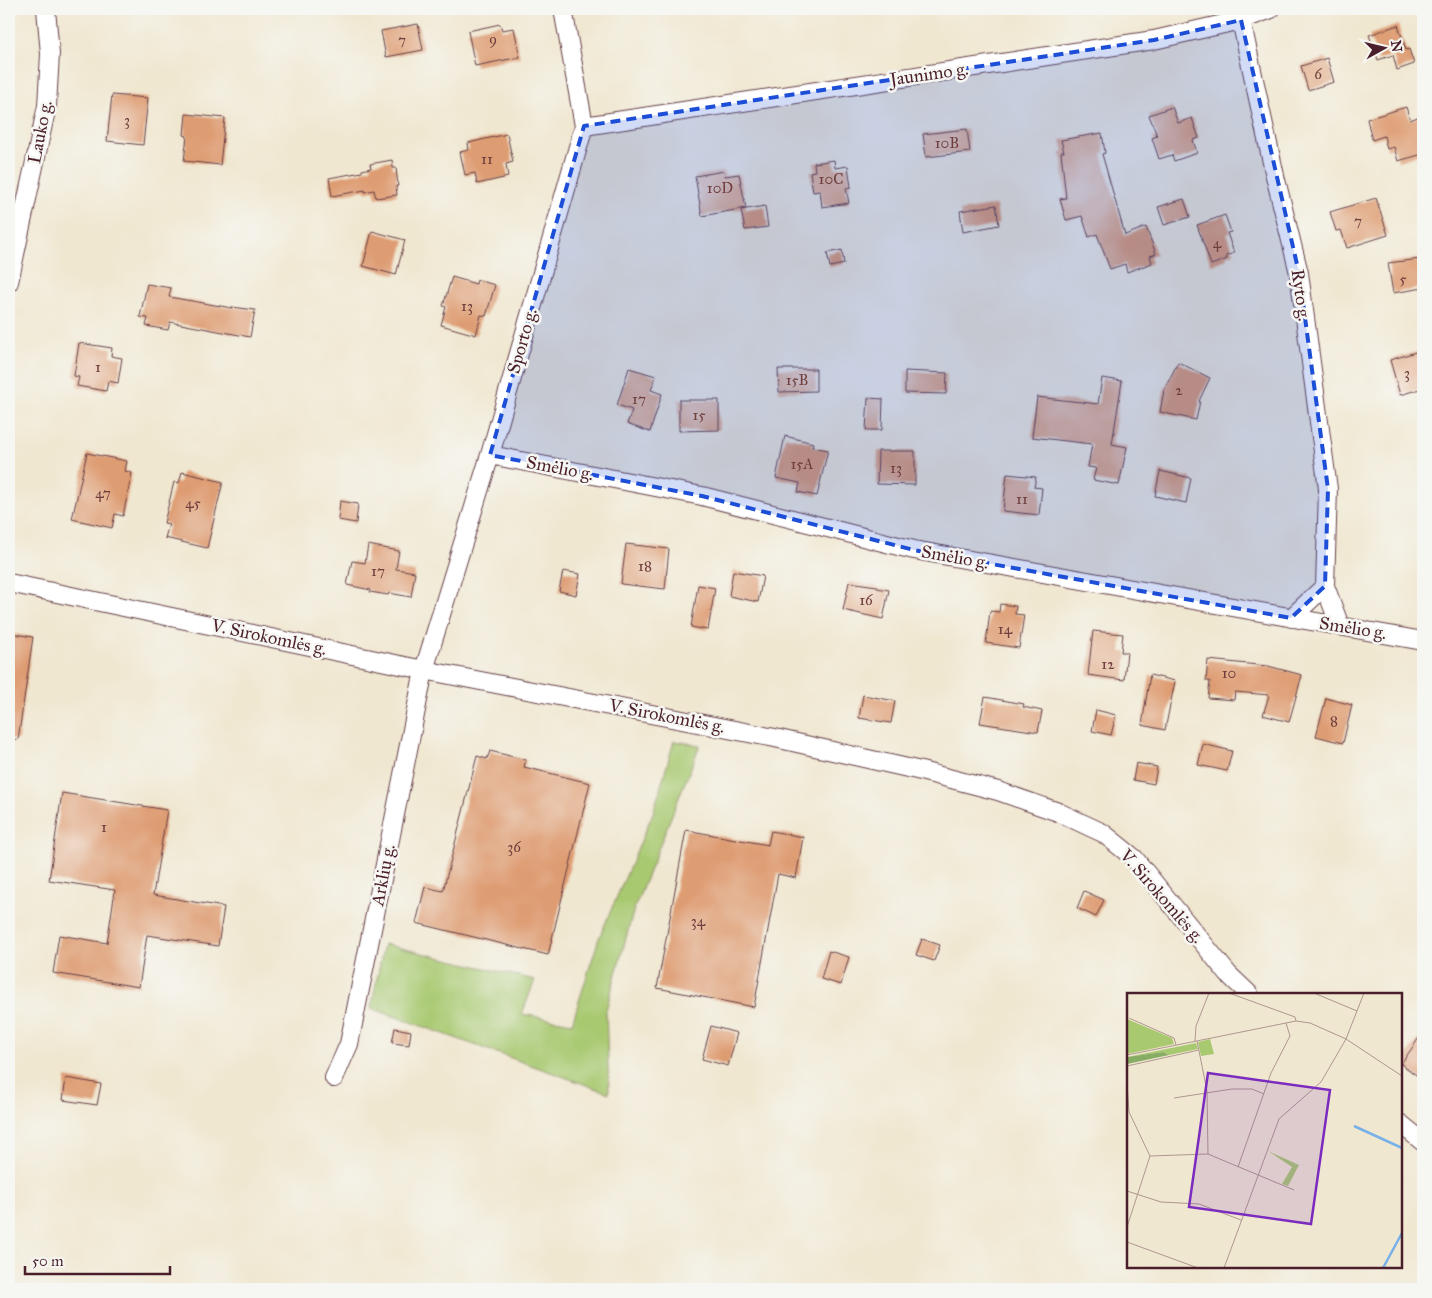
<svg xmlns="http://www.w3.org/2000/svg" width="1432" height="1298" viewBox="0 0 1432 1298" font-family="'IM FELL Great Primer',serif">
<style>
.green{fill:#a9c971;stroke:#7a744e}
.building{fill:#de9c72}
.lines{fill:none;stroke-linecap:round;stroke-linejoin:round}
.minor-casing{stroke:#633d44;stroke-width:20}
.minor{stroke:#fff;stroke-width:18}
.marked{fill:#1d4ed8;fill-opacity:0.2;stroke:#1d4ed8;stroke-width:4;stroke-dasharray:10 6;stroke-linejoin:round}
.labels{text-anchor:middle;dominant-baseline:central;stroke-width:5;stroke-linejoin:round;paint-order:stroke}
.number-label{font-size:15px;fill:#6f3e3d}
.street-label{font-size:18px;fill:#4a1f2b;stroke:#f6f6f2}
.inset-river{fill:none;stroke:#77b1e8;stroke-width:2.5}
.inset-road{fill:none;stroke:#ae978e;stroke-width:1}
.view{fill:#7b2cbf;fill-opacity:0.15;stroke:#7b2cbf;stroke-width:2.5}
.inset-edge{fill:none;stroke:#4a1f2b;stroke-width:2.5}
</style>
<rect width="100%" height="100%" fill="#f6f6f2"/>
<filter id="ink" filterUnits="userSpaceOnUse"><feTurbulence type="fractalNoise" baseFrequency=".02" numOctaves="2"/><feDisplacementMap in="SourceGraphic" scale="10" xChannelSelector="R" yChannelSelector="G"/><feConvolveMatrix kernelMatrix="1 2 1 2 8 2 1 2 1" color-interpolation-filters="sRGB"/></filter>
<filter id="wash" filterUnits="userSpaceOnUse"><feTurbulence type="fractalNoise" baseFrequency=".0096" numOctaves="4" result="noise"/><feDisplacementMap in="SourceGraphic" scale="20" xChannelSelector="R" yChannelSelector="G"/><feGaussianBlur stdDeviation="1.12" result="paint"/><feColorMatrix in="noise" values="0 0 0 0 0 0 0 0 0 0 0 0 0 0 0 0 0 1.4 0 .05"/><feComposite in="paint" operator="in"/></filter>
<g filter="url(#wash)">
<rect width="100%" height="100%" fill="#f0e7d0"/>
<path class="green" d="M 674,741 L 700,745 L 634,909 L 606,1010 L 609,1093 L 371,1008 L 384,944 L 535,980 L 522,1014 L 572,1023 L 599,938 L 653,813 Z"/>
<g id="blocks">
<path class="building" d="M 418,24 L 423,50 L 386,57 L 381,31 Z
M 500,24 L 502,30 L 514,28 L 520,57 L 475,66 L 468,31 Z
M 1398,25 L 1406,50 L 1409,49 L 1414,64 L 1397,70 L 1393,55 L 1378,60 L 1369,35 Z
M 1327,58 L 1334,82 L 1308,90 L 1301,66 Z
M 112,95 L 148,98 L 143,145 L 107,141 Z
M 1172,107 L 1178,123 L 1192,118 L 1199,138 L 1193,140 L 1197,153 L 1174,161 L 1172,155 L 1159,159 L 1152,138 L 1157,136 L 1149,115 Z
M 1406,107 L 1410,120 L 1423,115 L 1423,154 L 1398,161 L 1394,147 L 1387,149 L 1384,136 L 1372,140 L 1367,119 Z
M 186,114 L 225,118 L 220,165 L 184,161 L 187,136 L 184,135 Z
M 967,129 L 970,152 L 926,157 L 923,134 Z
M 1102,133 L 1105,153 L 1102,154 L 1125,235 L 1146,227 L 1156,254 L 1150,256 L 1152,263 L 1127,272 L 1125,264 L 1110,269 L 1097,234 L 1089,237 L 1082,216 L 1066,220 L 1060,199 L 1066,198 L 1061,152 L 1064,152 L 1061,140 Z
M 507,134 L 513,162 L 506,164 L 508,177 L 477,184 L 475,173 L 465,175 L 460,152 L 469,150 L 468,143 Z
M 392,160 L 393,168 L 396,168 L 398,186 L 396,186 L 397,195 L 376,198 L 374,190 L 365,192 L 365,190 L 332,196 L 329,178 L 362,172 L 362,170 L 371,168 L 370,164 Z
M 834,160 L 835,168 L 848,166 L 851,187 L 846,188 L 849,203 L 822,207 L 820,191 L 813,192 L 810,172 L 815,171 L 814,163 Z
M 724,171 L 725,176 L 739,174 L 746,208 L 702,216 L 695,176 Z
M 1376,198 L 1388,235 L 1347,248 L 1341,230 L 1336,231 L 1330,212 Z
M 1184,199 L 1190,217 L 1164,225 L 1158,207 Z
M 996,205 L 999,225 L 963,232 L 960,211 Z
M 765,206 L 768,227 L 745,230 L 741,210 Z
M 1225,215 L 1231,232 L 1227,233 L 1234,253 L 1226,256 L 1227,259 L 1211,265 L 1197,225 Z
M 372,231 L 405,240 L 396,275 L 363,266 Z
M 842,250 L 844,264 L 830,267 L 827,253 Z
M 1420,259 L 1422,267 L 1423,267 L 1423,288 L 1393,293 L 1388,263 Z
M 452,277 L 476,284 L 477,280 L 495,285 L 486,316 L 481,315 L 476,335 L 441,325 L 446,307 L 443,306 Z
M 147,284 L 171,288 L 169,297 L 232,308 L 232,307 L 255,310 L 250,337 L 170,322 L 168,330 L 146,326 L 148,318 L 140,317 Z
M 79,343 L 112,348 L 111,356 L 122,358 L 118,383 L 108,381 L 106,391 L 77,386 L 79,377 L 74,376 Z
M 1419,351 L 1423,364 L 1423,388 L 1400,395 L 1390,360 Z
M 1178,362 L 1210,378 L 1199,401 L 1200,401 L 1196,420 L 1160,412 L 1164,390 Z
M 629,368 L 656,376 L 651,390 L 662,394 L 650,432 L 627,424 L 632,410 L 617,405 Z
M 778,369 L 816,369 L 816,391 L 779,392 Z
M 905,371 L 947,373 L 946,394 L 905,393 Z
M 1102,378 L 1122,381 L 1112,444 L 1127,447 L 1119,485 L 1093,480 L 1096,468 L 1088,467 L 1092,444 L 1032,437 L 1037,397 L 1098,404 Z
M 868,398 L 883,399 L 882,430 L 866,430 Z
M 679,400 L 719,400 L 719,430 L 679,431 Z
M 785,436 L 813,443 L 812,447 L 828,450 L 817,496 L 798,492 L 800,483 L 776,478 Z
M 878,451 L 915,451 L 915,485 L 877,484 Z
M 87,453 L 127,461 L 125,471 L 132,473 L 123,516 L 115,514 L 112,528 L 72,519 Z
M 1160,471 L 1191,478 L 1186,503 L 1155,496 Z
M 182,472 L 223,482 L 207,548 L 165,538 L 169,524 L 164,523 L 174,482 L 179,483 Z
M 1007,474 L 1036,477 L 1034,487 L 1042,488 L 1039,515 L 1003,511 Z
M 340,501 L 358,504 L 356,523 L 338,520 Z
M 626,544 L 669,549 L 665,589 L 621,584 Z
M 368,545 L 399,551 L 396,569 L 415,572 L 411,597 L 389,593 L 388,595 L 370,592 L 371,590 L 347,585 L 352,561 L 365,563 Z
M 563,571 L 580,574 L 576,595 L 559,591 Z
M 733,571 L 763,576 L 758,602 L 729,596 Z
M 849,582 L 877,586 L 877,588 L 889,590 L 883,619 L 843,610 Z
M 698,585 L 715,588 L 708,630 L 691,627 Z
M 1000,604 L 1016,606 L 1015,614 L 1024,615 L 1019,648 L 986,643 L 990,611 L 999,612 Z
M 1093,631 L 1123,634 L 1121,652 L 1127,652 L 1124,680 L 1088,675 Z
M 9,633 L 33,637 L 18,740 L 9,739 Z
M 1208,660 L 1268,666 L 1302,675 L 1289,722 L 1263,715 L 1269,695 L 1235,692 L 1234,700 L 1208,698 L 1210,681 L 1206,681 Z
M 1150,675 L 1175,681 L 1165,730 L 1142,725 Z
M 863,695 L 895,701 L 891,723 L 859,718 Z
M 985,697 L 1024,704 L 1023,707 L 1042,711 L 1038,732 L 980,723 Z
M 1326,698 L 1352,705 L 1343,743 L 1316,736 Z
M 1096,710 L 1116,715 L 1111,735 L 1092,731 Z
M 1203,744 L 1232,751 L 1227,771 L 1198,765 Z
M 490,751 L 526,760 L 524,767 L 590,783 L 548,955 L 416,923 L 425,887 L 443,891 L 477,756 L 487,759 Z
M 1136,763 L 1157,767 L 1154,784 L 1133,780 Z
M 62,793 L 167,810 L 153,895 L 224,907 L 218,946 L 147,935 L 139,987 L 53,973 L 59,935 L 107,943 L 115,890 L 49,880 Z
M 686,830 L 768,845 L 771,831 L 803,837 L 796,878 L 778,874 L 754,1007 L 657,988 Z
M 1084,891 L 1104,900 L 1096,917 L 1077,908 Z
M 922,939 L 940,945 L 934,961 L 916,955 Z
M 829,951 L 849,957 L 841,985 L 821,979 Z
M 711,1026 L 737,1033 L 728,1066 L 702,1059 Z
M 395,1028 L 411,1031 L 409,1045 L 392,1043 Z
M 1423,1032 L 1423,1080 L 1401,1064 Z
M 66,1078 L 101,1084 L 97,1105 L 63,1100 Z"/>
</g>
</g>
<g filter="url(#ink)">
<use href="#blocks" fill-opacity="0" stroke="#633d44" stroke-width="1"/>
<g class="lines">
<defs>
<path id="minor" d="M 1237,9 L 1241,20 L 1275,176 L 1299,273 L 1328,489 L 1325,586 L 1291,618
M 584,126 L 1154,40 L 1241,20 L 1271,9
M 9,282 L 47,106 L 50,54 L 46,9
M 490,455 L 702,496 L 914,550 L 1423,641
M 9,583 L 424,670 L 775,738 L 921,771 L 998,791 L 1058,812 L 1103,833 L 1134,858 L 1228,974 L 1249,994
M 1325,586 L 1340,626
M 334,1078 L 349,1044 L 424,670 L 490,455 L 584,126 L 563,9
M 1401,1124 L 1423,1142"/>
</defs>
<use href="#minor" class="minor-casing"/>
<use href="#minor" class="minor"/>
</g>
</g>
<path class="marked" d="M 1241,20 L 1299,273 L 1328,489 L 1325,586 L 1291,618 L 914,550 L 702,496 L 490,455 L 584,126 L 1154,40 Z"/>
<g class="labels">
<g class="number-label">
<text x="493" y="39">9</text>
<text x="402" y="40">7</text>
<text x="1318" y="74">6</text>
<text x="127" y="120">3</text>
<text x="947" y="143">10B</text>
<text x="487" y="159">11</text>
<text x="831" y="179">10C</text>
<text x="720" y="188">10D</text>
<text x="1358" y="221">7</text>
<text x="1217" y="243">4</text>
<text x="1403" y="279">5</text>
<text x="467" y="306">13</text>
<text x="98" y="367">1</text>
<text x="1407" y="373">3</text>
<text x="797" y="380">15B</text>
<text x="1179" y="390">2</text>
<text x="639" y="399">17</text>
<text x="699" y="415">15</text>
<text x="802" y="464">15A</text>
<text x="896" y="468">13</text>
<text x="103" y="493">47</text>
<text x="1022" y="499">11</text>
<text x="193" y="503">45</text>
<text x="645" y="566">18</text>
<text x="378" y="571">17</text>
<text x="866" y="600">16</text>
<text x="1005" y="629">14</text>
<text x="1108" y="664">12</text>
<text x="1229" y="673">10</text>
<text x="1334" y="721">8</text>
<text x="104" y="827">1</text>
<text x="514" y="847">36</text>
<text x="698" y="921">34</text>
</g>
<g class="street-label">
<text transform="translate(929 74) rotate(-8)">Jaunimo g.</text>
<text transform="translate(40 132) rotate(-79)">Lauko g.</text>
<text transform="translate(1301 295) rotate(82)">Ryto g.</text>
<text transform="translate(522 341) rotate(-74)">Sporto g.</text>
<text transform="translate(560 468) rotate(11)">Smėlio g.</text>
<text transform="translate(955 557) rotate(10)">Smėlio g.</text>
<text transform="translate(1353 628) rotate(9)">Smėlio g.</text>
<text transform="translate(269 637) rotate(12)">V. Sirokomlės g.</text>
<text transform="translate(667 716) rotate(11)">V. Sirokomlės g.</text>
<text transform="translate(383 875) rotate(-79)">Arklių g.</text>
<text transform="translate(1162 896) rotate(49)">V. Sirokomlės g.</text>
</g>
</g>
<g transform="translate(1127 993)">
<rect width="275" height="275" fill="#f0e7d0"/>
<path d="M 0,26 L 45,45 L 47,51 L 0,61 ZM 83,46 L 87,61 L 74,63 L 71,49 ZM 69,50 L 71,56 L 42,62 L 36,59 L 0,64 ZM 141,158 L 172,172 L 161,193 L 155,191 L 165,174 Z" fill="#a9c971"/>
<path d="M 36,59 L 42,62 L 0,71 L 0,64 Z" fill="#86ad63"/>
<path class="inset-river" d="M 227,133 L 275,155M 256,275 L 275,240"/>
<path class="inset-road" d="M 102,0 L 168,24 L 169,28M 187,0 L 230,18M 2,25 L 47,45 L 49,52M 68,48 L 69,33 L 82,0M 70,48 L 80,98 L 81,161M 0,62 L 169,28 L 183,30 L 219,46 L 237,0M 0,73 L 72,57M 0,90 L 2,119 L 23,163 L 0,234M 47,105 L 105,96 L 125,96 L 137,101M 23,163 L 81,161 L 167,197M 111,174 L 144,80 L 163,43 L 159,30M 0,198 L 34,209 L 72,211 L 114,227M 0,249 L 71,275M 97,275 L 152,126 L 194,89 L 219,46 L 275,83"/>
<path class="view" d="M 81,80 L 203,97 L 184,231 L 62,214 Z"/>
<rect width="275" height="275" class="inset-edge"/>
</g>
<rect width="1432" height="1298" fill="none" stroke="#f6f6f2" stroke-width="30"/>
<g transform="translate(1384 48) rotate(82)" stroke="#f6f6f2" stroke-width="4" paint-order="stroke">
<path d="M0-4L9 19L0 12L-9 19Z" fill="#4a1f2b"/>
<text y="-8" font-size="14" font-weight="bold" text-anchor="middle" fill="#4a1f2b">N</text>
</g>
<path d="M25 1266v8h145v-8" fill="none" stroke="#4a1f2b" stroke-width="2.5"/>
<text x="32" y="1266" font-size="15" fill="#4a1f2b" stroke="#f6f6f2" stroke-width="4" paint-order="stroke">50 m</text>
</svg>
